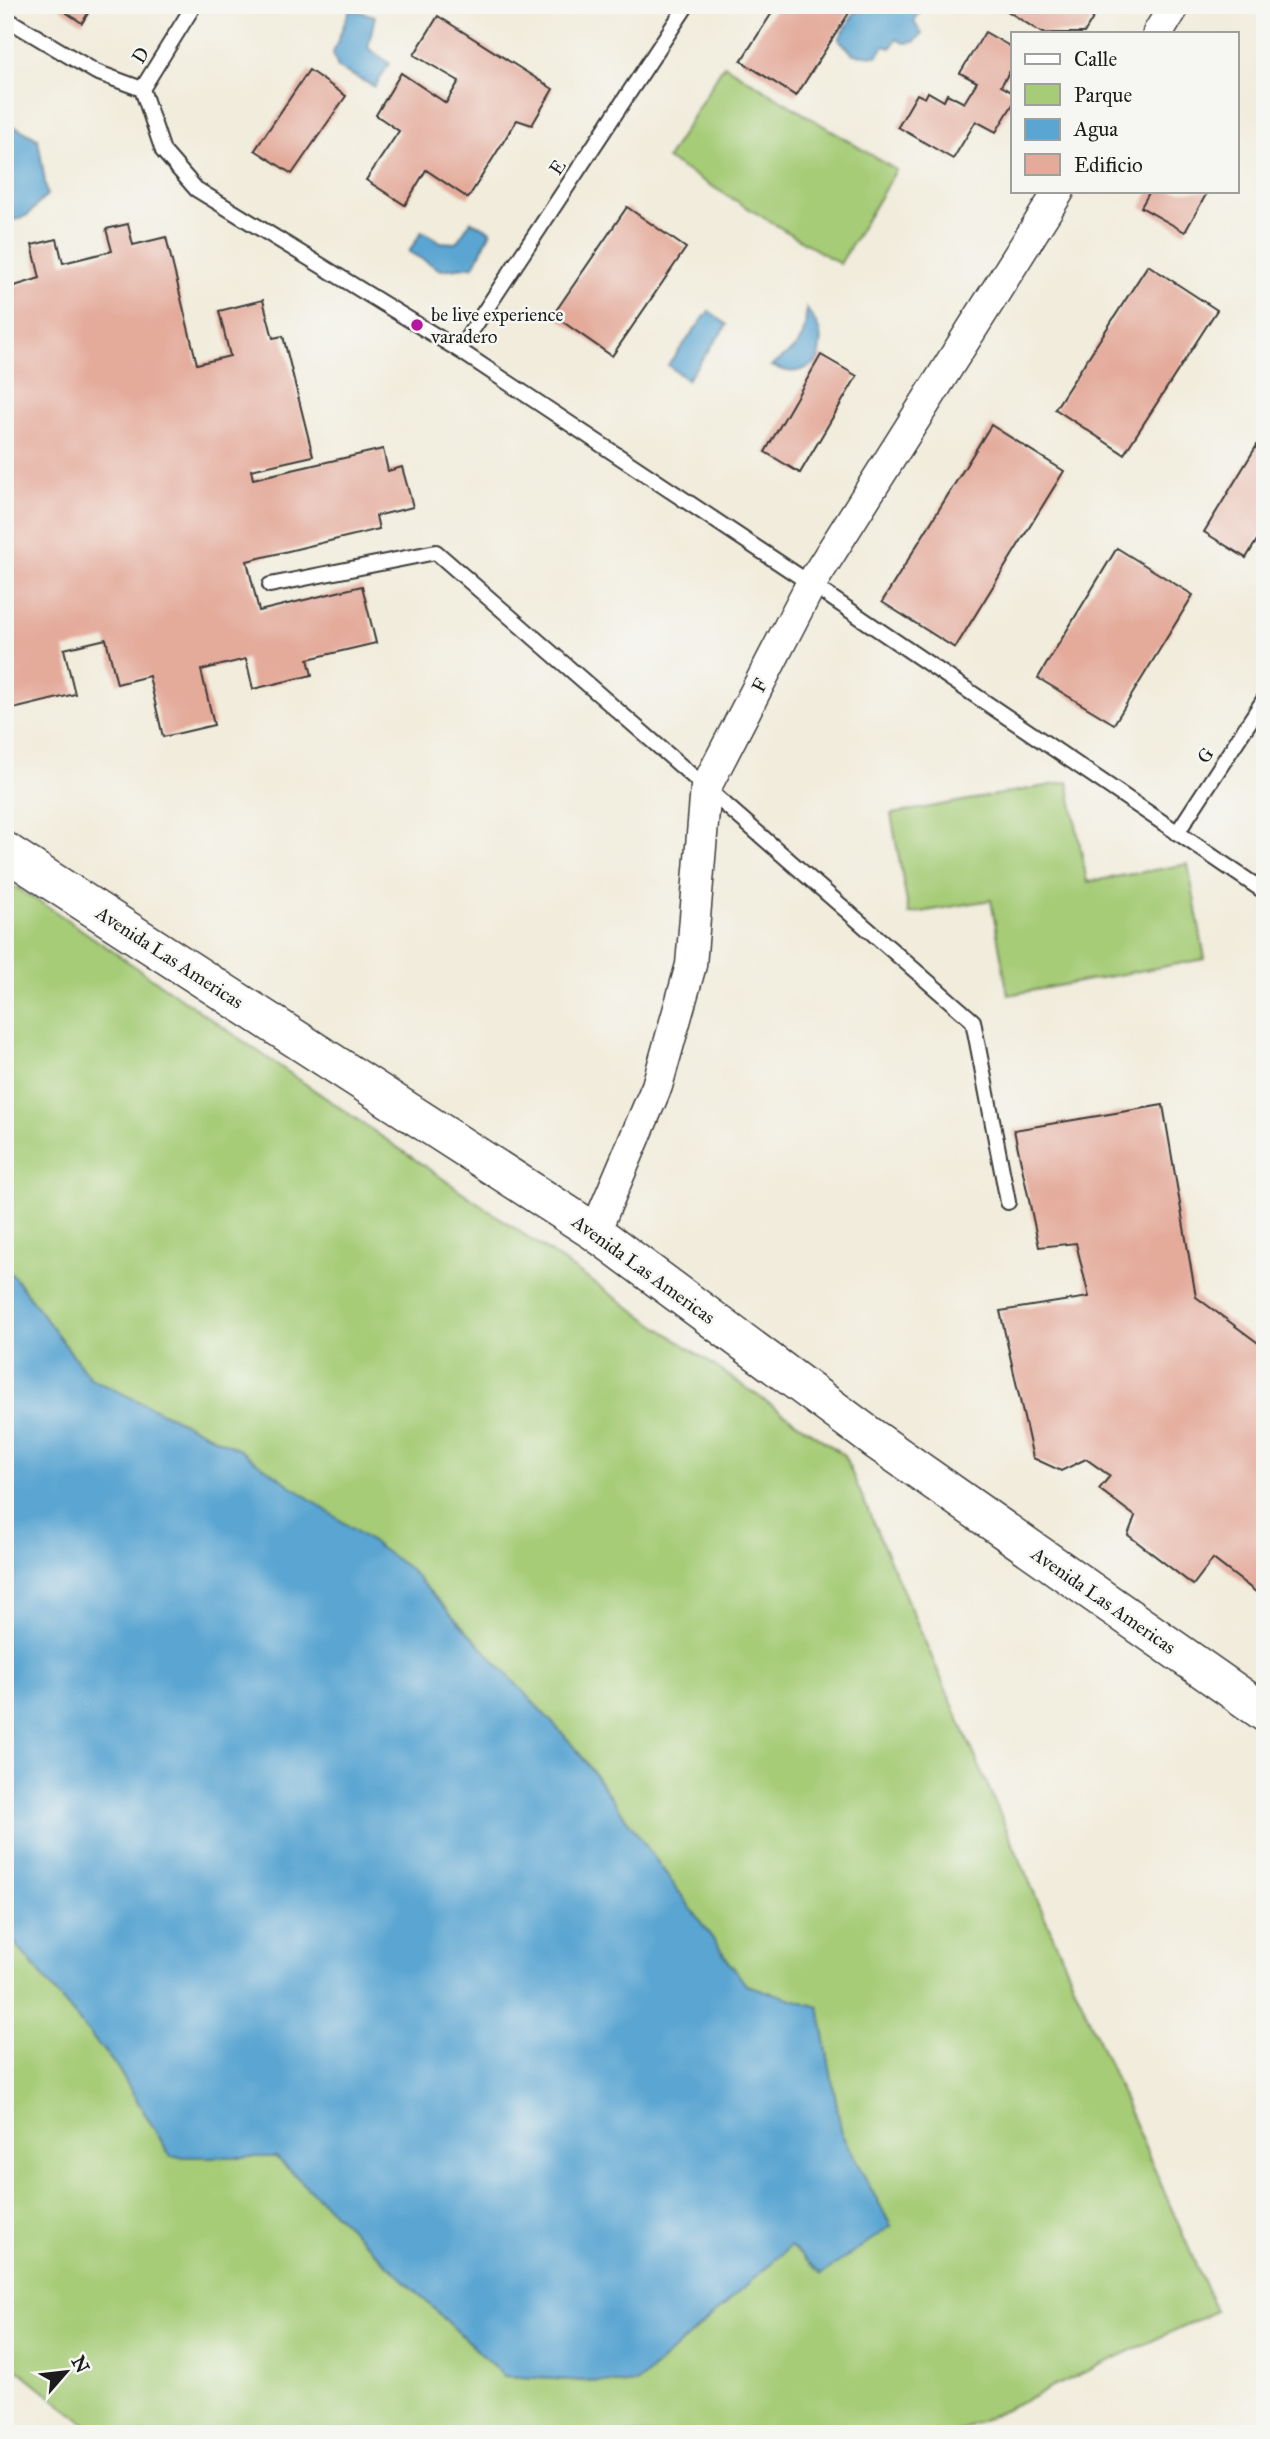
<svg xmlns="http://www.w3.org/2000/svg" width="1270" height="2439" font-family="'IM FELL Great Primer',serif">
<style>
.green{fill:#a6cc77;stroke:#61744a;stroke-width:2}
.water{fill:#5aa5d2;stroke:#3b6077;stroke-width:2}
.building{fill:#e4ab9b}
.lines{fill:none;stroke-linecap:round;stroke-linejoin:round}
.service-casing{stroke:#3c3b39;stroke-width:18}
.minor-casing{stroke:#3c3b39;stroke-width:33}
.tertiary-casing{stroke:#3c3b39;stroke-width:40}
.service{stroke:#fff;stroke-width:14}
.minor{stroke:#fff;stroke-width:30}
.tertiary{stroke:#fff;stroke-width:37}
.poi-dot{fill:#b5179e;stroke:#f6f6f2;stroke-width:2.5}
.labels{text-anchor:middle;stroke-width:5;stroke-linejoin:round;paint-order:stroke}
.street-label{font-size:19px;fill:#1c1c1c;stroke:#f6f6f2}
.poi-label{font-size:19px;fill:#1c1c1c;stroke:#f6f6f2;text-anchor:start}
</style>
<rect width="100%" height="100%" fill="#f6f6f2"/>
<filter id="ink" filterUnits="userSpaceOnUse"><feTurbulence type="fractalNoise" baseFrequency=".0143" numOctaves="2"/><feDisplacementMap in="SourceGraphic" scale="14" xChannelSelector="R" yChannelSelector="G"/><feConvolveMatrix kernelMatrix="1 2 1 2 8 2 1 2 1" color-interpolation-filters="sRGB"/></filter>
<filter id="wash" filterUnits="userSpaceOnUse"><feTurbulence type="fractalNoise" baseFrequency=".00686" numOctaves="4" result="noise"/><feDisplacementMap in="SourceGraphic" scale="28" xChannelSelector="R" yChannelSelector="G"/><feGaussianBlur stdDeviation="1.57" result="paint"/><feColorMatrix in="noise" values="0 0 0 0 0 0 0 0 0 0 0 0 0 0 0 0 0 1.4 0 .05"/><feComposite in="paint" operator="in"/></filter>
<g filter="url(#wash)">
<rect width="100%" height="100%" fill="#f1ecdb"/>
<g class="green">
<path d="M724,65L896,170L840,264L667,159Z"/>
<path d="M1068,782L1087,882L1188,864L1205,959L1008,995L991,900L909,914L891,814Z"/>
<path d="M5,881L50,908L844,1455L1216,2311L952,2434H98L5,2359V1931L117,2067L171,2157H276L504,2376L636,2384L790,2246L891,2226L842,2135L819,2007L746,1985L574,1746L240,1450L90,1378L13,1275L5,1276Z"/>
</g>
<g class="water">
<path d="M859,5H920L922,7L914,22L922,34L914,42L904,43L896,39L891,48L884,46L877,56L853,54L839,39Z"/>
<path d="M350,9L375,16L368,48L389,63L375,87L338,68L333,53Z"/>
<path d="M5,127H16L38,139L47,195L28,215L5,224Z"/>
<path d="M471,221L491,231L474,266L441,270L409,252L422,231L441,242L456,243Z"/>
<path d="M806,308C822,330 824,335 817,362C798,374 792,374 771,366C797,347 807,343 806,308Z"/>
<path d="M709,311L727,325L687,380L668,365Z"/>
<path d="M12,1274L90,1378L240,1450L407,1567L574,1746L746,1985L819,2007L842,2135L891,2226L822,2274L790,2246L636,2384L504,2376L276,2157H171L117,2067L5,1931V1547L11,1543L5,1532V1276Z"/>
</g>
<g id="blocks">
<g class="building">
<path d="M55,5H93L82,23Z"/>
<path d="M777,5H854L796,96L741,61Z"/>
<path d="M998,5H1101L1084,33H1042Z"/>
<path d="M438,16L553,89L532,125L517,120L468,198L426,170L405,205L366,180L399,131L376,115L401,73L446,103L459,81L414,55Z"/>
<path d="M985,32L1013,48V66L1001,86L1013,93V104L996,132L976,121L953,159L898,127L917,94L925,98L928,92L944,101L947,94L964,103L977,82L960,73Z"/>
<path d="M309,70L346,96L292,174L255,150Z"/>
<path d="M1150,191H1208L1185,232L1141,207Z"/>
<path d="M627,207L686,248L612,356L553,315Z"/>
<path d="M128,224L133,245L166,237L197,364L230,356L219,311L263,300L273,338L283,336L313,456L251,470L253,479L383,449L388,471L402,467L413,507L376,516L379,529L247,561L259,611L362,586L376,643L308,659L312,675L253,689L246,659L201,670L214,725L163,737L149,676L117,684L106,639L64,649L75,694L5,711V289L40,278L32,245L57,239L63,263L112,251L106,229Z"/>
<path d="M1148,265L1217,310L1124,454L1055,409Z"/>
<path d="M821,355L857,376L800,473L765,452Z"/>
<path d="M991,425L1064,471L955,648L882,602Z"/>
<path d="M1265,432V527L1246,558L1204,532Z"/>
<path d="M1117,548L1193,595L1114,724L1038,678Z"/>
<path d="M1163,1105L1196,1297L1265,1348V1599L1213,1559L1193,1585L1128,1535L1135,1516L1099,1489L1110,1476L1086,1459L1061,1471L1033,1458L1000,1311L1089,1297L1076,1243L1039,1247L1014,1130Z"/>
</g>
</g>
</g>
<g filter="url(#ink)">
<use href="#blocks" fill-opacity="0" stroke="#3c3b39" stroke-width="2"/>
<g class="lines">
<g class="service-casing">
<g id="service">
<path d="M5,18L96,72L142,89L163,151L196,189L459,350L811,584L1265,892"/>
<path d="M142,89L194,5"/>
<path d="M459,350L687,5"/>
<path d="M270,585L436,552L973,1021L1008,1202"/>
<path d="M1177,833L1265,698"/>
</g>
</g>
<g class="minor-casing">
<g id="minor">
<path d="M1158,33L1175,5"/>
<path d="M595,1232L657,1086L691,965L706,787L811,584L1059,191"/>
</g>
</g>
<g class="tertiary-casing">
<path id="tertiary" d="M5,851L595,1232L874,1439L1265,1713"/>
</g>
<use href="#service" class="service"/>
<use href="#minor" class="minor"/>
<use href="#tertiary" class="tertiary"/>
</g>
</g>
<circle class="poi-dot" cx="417" cy="325" r="7"/>
<g class="labels">
<g class="street-label">
<text transform="translate(140 55) rotate(-58)" y="7">D</text>
<text transform="translate(557 167) rotate(-56)" y="7">E</text>
<text transform="translate(759 685) rotate(-63)" y="7">F</text>
<text transform="translate(1205 755) rotate(-57)" y="7">G</text>
<text transform="translate(170 957) rotate(33)" y="7">Avenida Las Americas</text>
<text transform="translate(644 1269) rotate(36)" y="7">Avenida Las Americas</text>
<text transform="translate(1104 1600) rotate(35)" y="7">Avenida Las Americas</text>
</g>
<g class="poi-label">
<text x="431" y="321">be live experience<tspan x="431" dy="22">varadero</tspan></text>
</g>
</g>
<rect width="1270" height="2439" fill="none" stroke="#f6f6f2" stroke-width="28"/>
<rect x="1011" y="32" width="228" height="161" fill="#f6f6f2" stroke="#9f9f9c" stroke-width="2"/>
<rect x="1025" y="54" width="35" height="10" fill="#ffffff" stroke="#9f9f9c" stroke-width="2"/>
<text x="1074" y="66" font-size="21" fill="#1c1c1c">Calle</text>
<rect x="1025" y="84" width="35" height="21" fill="#a6cc77" stroke="#9f9f9c" stroke-width="2"/>
<text x="1074" y="102" font-size="21" fill="#1c1c1c">Parque</text>
<rect x="1025" y="119" width="35" height="21" fill="#5aa5d2" stroke="#9f9f9c" stroke-width="2"/>
<text x="1074" y="136" font-size="21" fill="#1c1c1c">Agua</text>
<rect x="1025" y="154" width="35" height="21" fill="#e4ab9b" stroke="#9f9f9c" stroke-width="2"/>
<text x="1074" y="172" font-size="21" fill="#1c1c1c">Edificio</text>
<g transform="translate(66 2372) rotate(62)" stroke="#f6f6f2" stroke-width="5" paint-order="stroke">
<path d="M0-5L12 26L0 18L-12 26Z" fill="#1c1c1c"/>
<text y="-10" font-size="19" font-weight="bold" text-anchor="middle" fill="#1c1c1c">N</text>
</g>
</svg>
